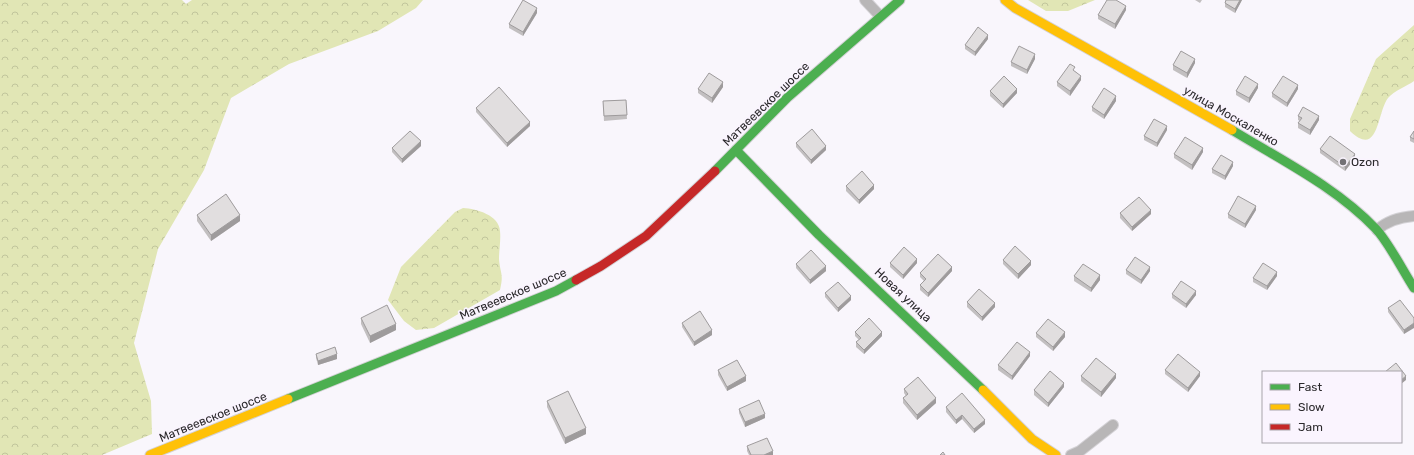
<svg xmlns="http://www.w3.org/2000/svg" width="1414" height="455" font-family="Rubik,sans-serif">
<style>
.forest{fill:url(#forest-crowns)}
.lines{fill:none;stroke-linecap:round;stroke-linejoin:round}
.street-casing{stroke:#d4d2d6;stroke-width:12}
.fast-casing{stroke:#d4d2d6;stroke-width:11}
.slow-casing{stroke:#d4d2d6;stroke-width:11}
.jam-casing{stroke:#d4d2d6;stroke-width:11}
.street{stroke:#b8b6b7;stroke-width:10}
.fast{stroke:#4caf50;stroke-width:9}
.slow{stroke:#ffc107;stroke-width:9}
.jam{stroke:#c62828;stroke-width:9}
.wall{fill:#c2bfc0}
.shaded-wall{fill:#9e9b9c}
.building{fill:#e1dedf;stroke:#9e9b9c}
.poi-dot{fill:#737175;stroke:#faf4fe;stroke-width:1.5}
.labels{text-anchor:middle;stroke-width:3.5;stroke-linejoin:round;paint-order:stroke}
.street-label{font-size:12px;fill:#2b292c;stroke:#faf4fe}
.poi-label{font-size:12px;fill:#2b292c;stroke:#faf4fe;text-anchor:start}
</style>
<defs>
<pattern id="forest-crowns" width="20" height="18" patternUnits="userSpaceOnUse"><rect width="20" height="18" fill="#e1e6b5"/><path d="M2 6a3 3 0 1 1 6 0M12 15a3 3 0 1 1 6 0" fill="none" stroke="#c1c59c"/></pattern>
</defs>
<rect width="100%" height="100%" fill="#f9f6fc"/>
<g class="forest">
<path d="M0,0H182L186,4L192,0H423L416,8L378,31L289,64L231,98L204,170L158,249L134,343L151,401L152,434L102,455H0Z"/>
<path d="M1028,0H1095L1068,11H1046Z"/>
<path d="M1414,25V81C1407,86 1394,91 1388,98C1377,112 1379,159 1350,131V119L1376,59Z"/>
<path d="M463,208C477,209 499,215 500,231C501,240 499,250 499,259C500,273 504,273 500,290L434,328L416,330L404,321L388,300L401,267L455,212Z"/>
</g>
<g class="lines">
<g class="street-casing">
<g id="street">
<path d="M865,0L880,16"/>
<path d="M1377,230C1387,221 1401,217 1414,216"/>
<path d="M1071,455L1080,451L1113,425"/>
</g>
</g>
<g class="fast-casing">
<g id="fast">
<path d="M1232,130C1281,160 1336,187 1376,229C1389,243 1403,271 1414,288"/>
<path d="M736,150L819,235L983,390"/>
<path d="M715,171L788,97L900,0"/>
<path d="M288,399L556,291L576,280"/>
</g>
</g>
<g class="slow-casing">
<g id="slow">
<path d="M1005,0L1015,8L1232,130"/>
<path d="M983,390L1032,439L1056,455"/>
<path d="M150,455L288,399"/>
</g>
</g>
<g class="jam-casing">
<path id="jam" d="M576,280L601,266L646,236L715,171"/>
</g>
<use href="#street" class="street"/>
<use href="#fast" class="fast"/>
<use href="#slow" class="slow"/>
<use href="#jam" class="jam"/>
</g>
<g class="wall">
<path d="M1195,0H1202L1200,3Z"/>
<path d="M1226,0H1242L1235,13L1225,7V3Z"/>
<path d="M1126,10L1115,29L1098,19V15Z"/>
<path d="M537,13L523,36L509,28V24Z"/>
<path d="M988,39L975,56L965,49V45Z"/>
<path d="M1035,59L1027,74L1011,66V62Z"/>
<path d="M1195,63L1187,78L1173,70V65Z"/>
<path d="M1075,71L1081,80L1070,96L1057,86V82Z"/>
<path d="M723,87L712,103L698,93V89Z"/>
<path d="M1258,88L1249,103L1236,95V91Z"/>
<path d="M1298,89L1287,107L1272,97V93Z"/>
<path d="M990,91L1017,93L1003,108L990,96Z"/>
<path d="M626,100L627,119L604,121L603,101Z"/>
<path d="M1116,101L1104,119L1092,111V107Z"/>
<path d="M476,108L530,126L507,147L476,112Z"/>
<path d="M1298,116L1319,120L1310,135L1298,128V123L1300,121L1298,120Z"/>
<path d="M1167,130L1157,147L1144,140V136Z"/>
<path d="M1414,131V143L1410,141V137Z"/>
<path d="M796,143L826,150L811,164L796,147Z"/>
<path d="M421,146L402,163L392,152V148Z"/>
<path d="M1320,149L1355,158L1345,171L1320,153Z"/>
<path d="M1203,152L1192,170L1174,158V154Z"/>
<path d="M1233,166L1225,180L1212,173V169Z"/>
<path d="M846,186L874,189L859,204L846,191Z"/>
<path d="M1256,210L1245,228L1228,218V214Z"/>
<path d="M1120,213L1151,214L1132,231L1120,218Z"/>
<path d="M197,215L240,221L211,241L197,221Z"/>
<path d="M1003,260L1031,265L1018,279L1003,264Z"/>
<path d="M890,263H917L903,279L890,267Z"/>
<path d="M796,264L826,271L810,284L796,268Z"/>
<path d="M1126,270L1150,271L1141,284L1126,274Z"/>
<path d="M952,271L928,297L920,290V285L924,281L920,277V273Z"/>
<path d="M1074,276L1100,280L1091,292L1074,281Z"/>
<path d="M1277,276L1267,290L1253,282V278Z"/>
<path d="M825,293L851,300L838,312L825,297Z"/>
<path d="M1172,294L1196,295L1186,308L1172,298Z"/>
<path d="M967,302L995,307L982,321L967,307Z"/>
<path d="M1388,308L1414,318L1404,334L1388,312Z"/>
<path d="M361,318L396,330L370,343L361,324Z"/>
<path d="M682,323L712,335L694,346L682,327Z"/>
<path d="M855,332L882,336L864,354L856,347V342L859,340L855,336Z"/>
<path d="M1036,333L1065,337L1053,351L1036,337Z"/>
<path d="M316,354L337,359L318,365L316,358Z"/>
<path d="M1030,356L1012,380L998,370V365Z"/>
<path d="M718,370L746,381L727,391L718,375Z"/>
<path d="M1165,370L1200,376L1188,392L1165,374Z"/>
<path d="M1081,376L1116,378L1101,397L1081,381Z"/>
<path d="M1064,387L1048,407L1034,395V390Z"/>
<path d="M904,389L936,403L917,420L903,403V398L906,396L904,393Z"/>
<path d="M547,401L586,434L565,444L547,407Z"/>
<path d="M946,407L985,424L974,433L962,419L956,424L946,412Z"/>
<path d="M739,409L765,418L745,427L739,413Z"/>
<path d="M747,446L773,455H749L747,451Z"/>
</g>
<g class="shaded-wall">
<path d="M1240,0H1242L1235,13V9Z"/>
<path d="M1126,6V10L1115,29V24Z"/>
<path d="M537,8V13L523,36V32Z"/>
<path d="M988,35V39L975,56V52Z"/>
<path d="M1035,54V59L1027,74V70Z"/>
<path d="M1195,59V63L1187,78V73Z"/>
<path d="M1081,76V80L1070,96V91Z"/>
<path d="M723,82V87L712,103V98Z"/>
<path d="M1258,84V88L1249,103V98Z"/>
<path d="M1298,85V89L1287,107V103Z"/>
<path d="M1017,89V93L1003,108V104Z"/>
<path d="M1116,96V101L1104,119V115Z"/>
<path d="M1319,116V120L1310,135V130Z"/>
<path d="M530,122V126L507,147V143Z"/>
<path d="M1167,126V130L1157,147V143Z"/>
<path d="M421,141V146L402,163V159Z"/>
<path d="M826,146V150L811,164V160Z"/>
<path d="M1203,148V152L1192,170V165Z"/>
<path d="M1355,154V158L1345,171V167Z"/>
<path d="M1233,162V166L1225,180V176Z"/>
<path d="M874,185V189L859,204V200Z"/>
<path d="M1256,206V210L1245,228V224Z"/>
<path d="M1151,210V214L1132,231V227Z"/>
<path d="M240,215V221L211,241V235Z"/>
<path d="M917,259V263L903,279V275Z"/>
<path d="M1031,261V265L1018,279V274Z"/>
<path d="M826,266V271L810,284V280Z"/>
<path d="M952,267V271L928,297V293Z"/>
<path d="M1150,267V271L1141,284V280Z"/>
<path d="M1277,272V276L1267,290V286Z"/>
<path d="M1100,275V280L1091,292V288Z"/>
<path d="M1196,291V295L1186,308V304Z"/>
<path d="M851,296V300L838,312V308Z"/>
<path d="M995,303V307L982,321V317Z"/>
<path d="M1414,323V328L1404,334V330Z"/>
<path d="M396,324V330L370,343V336Z"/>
<path d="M712,330V335L694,346V342Z"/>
<path d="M882,332V336L864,354V350Z"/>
<path d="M1065,332V337L1053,351V347Z"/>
<path d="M1030,352V356L1012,380V376Z"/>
<path d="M337,354V359L318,365V361Z"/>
<path d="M1200,372V376L1188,392V388Z"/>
<path d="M1116,374V378L1101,397V392Z"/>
<path d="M746,376V381L727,391V387Z"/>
<path d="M1406,376V380L1401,384V380Z"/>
<path d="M1064,383V387L1048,407V403Z"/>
<path d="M936,398V403L917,420V415Z"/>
<path d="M765,414V418L745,427V422Z"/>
<path d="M962,415V419L956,424V420Z"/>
<path d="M985,420V424L974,433V429Z"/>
<path d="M586,428V434L565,444V438Z"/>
<path d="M773,451V455H764Z"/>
</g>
<g class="building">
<path d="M523,0L537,8L523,32L509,24Z"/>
<path d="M1107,0H1116L1126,6L1115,24L1098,15Z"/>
<path d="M1226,0H1240L1235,9L1225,3Z"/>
<path d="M978,27L988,35L975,52L965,45Z"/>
<path d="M1019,46L1035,54L1027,70L1011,62Z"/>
<path d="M1181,51L1195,59L1187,73L1173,65Z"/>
<path d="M1070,64L1075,67L1073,70L1081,76L1070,91L1057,82Z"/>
<path d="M709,73L723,82L712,98L698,89Z"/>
<path d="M1004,76L1017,89L1003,104L990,91Z"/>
<path d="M1245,76L1258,84L1249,98L1236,91Z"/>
<path d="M1283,76L1298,85L1287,103L1272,93Z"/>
<path d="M499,87L530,122L507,143L476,108Z"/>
<path d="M1104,88L1116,96L1104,115L1092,107Z"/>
<path d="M626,100L627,115L604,116L603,101Z"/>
<path d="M1303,107L1319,116L1310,130L1298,123L1302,118L1298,116Z"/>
<path d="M1154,119L1167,126L1157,143L1144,136Z"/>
<path d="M812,129L826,146L811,160L796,143Z"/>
<path d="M410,131L421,141L402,159L392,148Z"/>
<path d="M1414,131V139L1410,137Z"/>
<path d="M1330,136L1355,154L1345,167L1320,149Z"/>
<path d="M1185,137L1203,148L1192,165L1174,154Z"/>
<path d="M1221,155L1233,162L1225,176L1212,169Z"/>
<path d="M862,171L874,185L859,200L846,186Z"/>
<path d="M226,194L240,215L211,235L197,215Z"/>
<path d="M1238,196L1256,206L1245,224L1228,214Z"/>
<path d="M1139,197L1151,210L1132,227L1120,213Z"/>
<path d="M1015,246L1031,261L1018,274L1003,260Z"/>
<path d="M904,247L917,259L903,275L890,263Z"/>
<path d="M811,250L826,266L810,280L796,264Z"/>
<path d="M938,254L952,267L928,293L920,285L926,279L920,273Z"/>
<path d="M1135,257L1150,267L1141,280L1126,270Z"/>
<path d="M1263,263L1277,272L1267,286L1253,278Z"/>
<path d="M1083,264L1100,275L1091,288L1074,276Z"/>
<path d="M1181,281L1196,291L1186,304L1172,294Z"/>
<path d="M838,282L851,296L838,308L825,293Z"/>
<path d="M979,289L995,303L982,317L967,302Z"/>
<path d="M1400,300L1414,318V323L1404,330L1388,308Z"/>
<path d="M387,305L396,324L370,336L361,318Z"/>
<path d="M700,311L712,330L694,342L682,323Z"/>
<path d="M869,318L882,332L864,350L856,342L861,338L855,332Z"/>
<path d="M1048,319L1065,332L1053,347L1036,333Z"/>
<path d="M1017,342L1030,352L1012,376L998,365Z"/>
<path d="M335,347L337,354L318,361L316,354Z"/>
<path d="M1178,354L1200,372L1188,388L1165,370Z"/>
<path d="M1096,358L1116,374L1101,392L1081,376Z"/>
<path d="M737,360L746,376L727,387L718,370Z"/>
<path d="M1396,363L1406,376L1401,380V372H1385Z"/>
<path d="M1050,371L1064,383L1048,403L1034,390Z"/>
<path d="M918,377L936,398L917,415L903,398L908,394L904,389Z"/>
<path d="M568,391L586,428L565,438L547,401Z"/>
<path d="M962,393L985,420L974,429L962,415L956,420L946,407Z"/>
<path d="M759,400L765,414L745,422L739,409Z"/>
<path d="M767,438L773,451L764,455H751L747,446Z"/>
<path d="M943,452L945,455H940Z"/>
</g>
<circle class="poi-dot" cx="1343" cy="162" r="4"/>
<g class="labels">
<g class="street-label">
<text transform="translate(766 104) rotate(-44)" y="4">Матвеевское шоссе</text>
<text transform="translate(1231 116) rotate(30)" y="4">улица Москаленко</text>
<text transform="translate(513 294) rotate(-23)" y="4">Матвеевское шоссе</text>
<text transform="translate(903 295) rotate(43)" y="4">Новая улица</text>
<text transform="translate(213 417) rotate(-22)" y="4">Матвеевское шоссе</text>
</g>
<g class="poi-label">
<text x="1351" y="166">Ozon</text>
</g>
</g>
<rect x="1262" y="371" width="140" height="72" fill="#faf4fe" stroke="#a7a3aa"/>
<rect x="1270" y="384" width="20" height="6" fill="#4caf50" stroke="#a7a3aa"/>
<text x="1298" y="391" font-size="12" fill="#2b292c">Fast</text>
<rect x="1270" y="404" width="20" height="6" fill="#ffc107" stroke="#a7a3aa"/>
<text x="1298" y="411" font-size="12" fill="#2b292c">Slow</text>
<rect x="1270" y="424" width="20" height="6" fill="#c62828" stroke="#a7a3aa"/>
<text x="1298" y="431" font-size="12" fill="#2b292c">Jam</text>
</svg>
